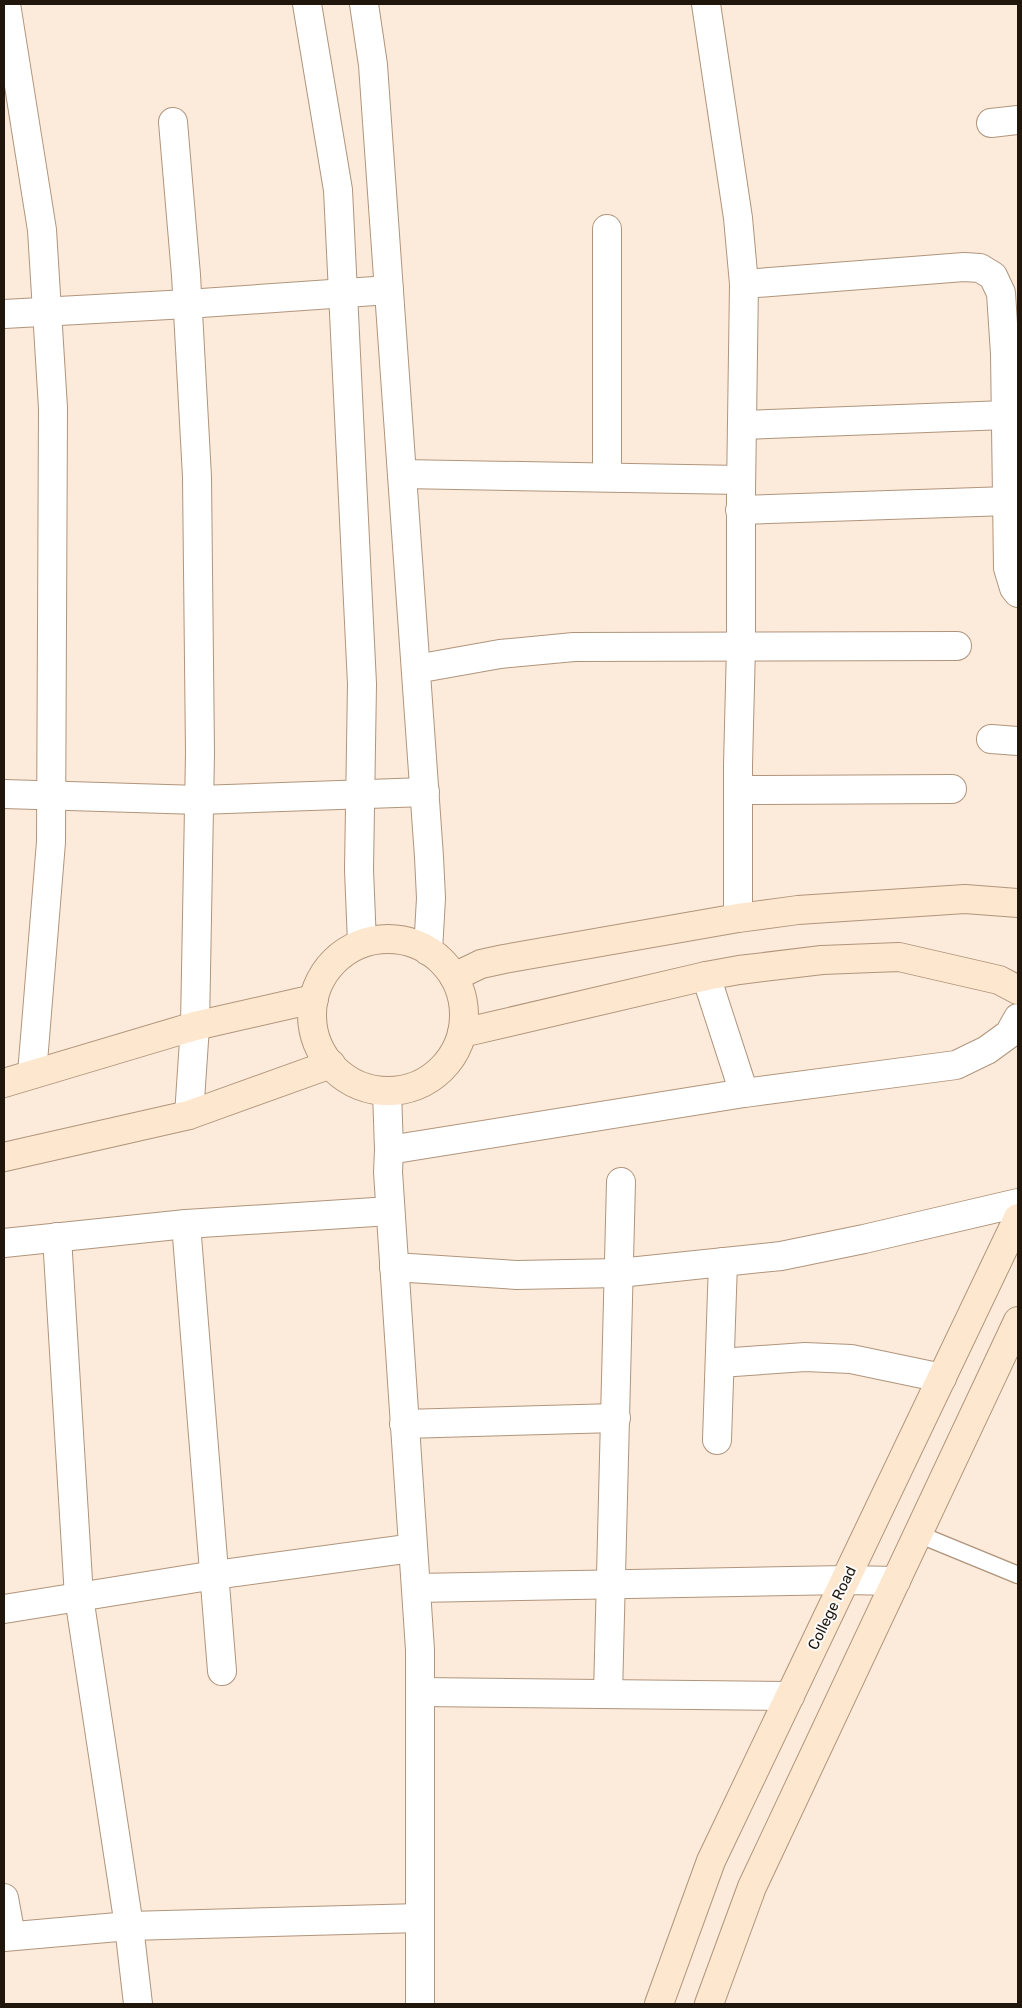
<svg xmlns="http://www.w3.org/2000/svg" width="1022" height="2008" font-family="Rubik,sans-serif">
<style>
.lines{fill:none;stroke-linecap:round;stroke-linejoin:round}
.service-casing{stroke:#b0957c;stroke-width:19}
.minor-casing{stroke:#b0957c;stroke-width:30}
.tertiary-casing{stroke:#b0957c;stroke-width:30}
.secondary-casing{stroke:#b0957c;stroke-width:30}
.service{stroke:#fff;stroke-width:16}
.minor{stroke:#fff;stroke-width:28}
.tertiary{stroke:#fff;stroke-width:28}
.secondary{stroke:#fee7cf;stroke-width:28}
.labels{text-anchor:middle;stroke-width:4;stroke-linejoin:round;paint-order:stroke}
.street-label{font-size:15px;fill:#20160c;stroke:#fbfbfb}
</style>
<rect width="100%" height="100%" fill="#fceada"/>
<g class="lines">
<g class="service-casing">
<path id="service" d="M918,1534L1018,1575"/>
</g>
<g class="minor-casing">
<g id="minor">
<path d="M6,4L42,230L53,408L51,842L32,1074"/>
<path d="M706,4L738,218L744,284L741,491V646L738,765V918"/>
<path d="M173,122L186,275L197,477L200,753L195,1026L189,1115"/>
<path d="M991,123L1018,120"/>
<path d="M744,284L964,267L980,268L993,276L1001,293L1005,354L1008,568L1014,588L1018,593"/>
<path d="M4,314L187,304L389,290"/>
<path d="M742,425L1006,415"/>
<path d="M402,474L741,480"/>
<path d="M607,477V229"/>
<path d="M740,510L1008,501"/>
<path d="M416,669L500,654L574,647L957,646"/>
<path d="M991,739L1018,741"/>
<path d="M739,790L952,789"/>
<path d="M4,794L199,800L425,792"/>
<path d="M706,976L744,1093"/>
<path d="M389,1150L744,1093L956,1065L987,1050L1009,1034L1018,1018"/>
<path d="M186,1224L222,1671"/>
<path d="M57,1237L79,1597L129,1926L138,2004"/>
<path d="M4,1243L186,1224L390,1211"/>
<path d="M394,1267L517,1275L619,1273L781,1256L864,1239L1018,1203"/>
<path d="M720,1363L805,1357L851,1359L942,1378"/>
<path d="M404,1424L616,1418"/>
<path d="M717,1440L723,1262"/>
<path d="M416,1588L846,1580L896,1581"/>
<path d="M4,1609L215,1575L413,1548"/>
<path d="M420,1692L790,1696"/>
<path d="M608,1694L621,1182"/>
<path d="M4,1898L11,1936"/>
<path d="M4,1937L129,1926L420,1918"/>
</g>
</g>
<g class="tertiary-casing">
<g id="tertiary">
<path d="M307,4L338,190L362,684L359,870L362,943"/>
<path d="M364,4L373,65L429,857L431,898L428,951"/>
<path d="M387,1091L389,1150L388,1172L420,1650V2004"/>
</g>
</g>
<g class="secondary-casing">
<g id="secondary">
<circle cx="388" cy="1015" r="76"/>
<path d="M454,977L481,964L504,959L738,918L798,910L965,899L1018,903"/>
<path d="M462,1033L706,976L739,970L822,960L899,957L999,980L1018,990"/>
<path d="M4,1083L195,1026L314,999"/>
<path d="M4,1157L189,1115L331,1064"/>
<path d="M659,2004L711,1861L1018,1218"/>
<path d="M709,2004L752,1887L1018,1321"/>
</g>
</g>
<use href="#service" class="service"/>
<use href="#minor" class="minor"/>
<use href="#tertiary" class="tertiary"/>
<use href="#secondary" class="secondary"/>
</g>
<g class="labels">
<g class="street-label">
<text transform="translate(832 1608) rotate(-64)" y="5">College Road</text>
</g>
</g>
<rect width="1022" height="2008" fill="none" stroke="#20160c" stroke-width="10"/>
</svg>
